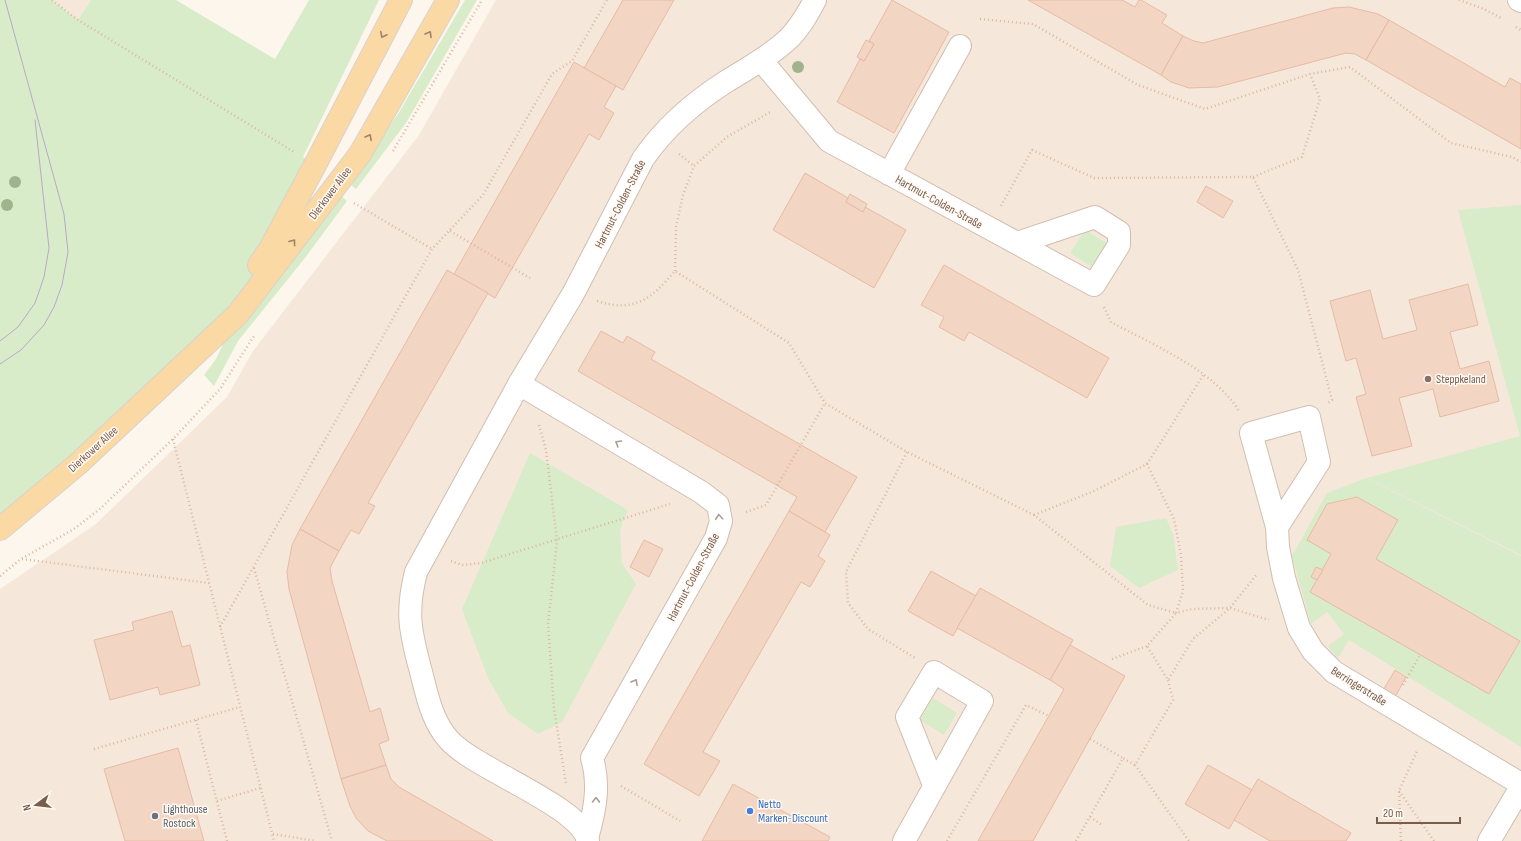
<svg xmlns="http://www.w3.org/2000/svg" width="1521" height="841" font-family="'Sofia Sans Condensed',sans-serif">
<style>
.residential{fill:#f5e8da}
.green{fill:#d8ecc9}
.building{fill:#f3d5c3;stroke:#e6bba3}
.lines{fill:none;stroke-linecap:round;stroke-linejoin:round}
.minor-casing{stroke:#d1beb0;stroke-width:24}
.major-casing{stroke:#dad1cd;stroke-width:24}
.path{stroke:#d9b8a5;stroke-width:2.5;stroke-dasharray:1 3;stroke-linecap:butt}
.minor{stroke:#fff;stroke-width:22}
.major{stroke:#fbd9a5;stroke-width:22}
.tram{stroke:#b9a8c9;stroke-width:1}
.tree{fill:#a0b28e}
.oneway{stroke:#a18267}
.oneway2{stroke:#af9d94}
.education-dot{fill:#8d6e63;stroke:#fffaf3;stroke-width:1.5}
.shop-dot{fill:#3f7fe0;stroke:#fffaf3;stroke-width:1.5}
.worship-dot{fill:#6b7280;stroke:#fffaf3;stroke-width:1.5}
.labels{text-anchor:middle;stroke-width:3;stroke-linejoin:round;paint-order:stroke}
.street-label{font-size:12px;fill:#7a5c4d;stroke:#fffaf3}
.education-label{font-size:12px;fill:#785e54;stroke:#fffaf3;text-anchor:start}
.shop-label{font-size:12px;fill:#366cbe;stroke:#fffaf3;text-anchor:start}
.worship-label{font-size:12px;fill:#5b616d;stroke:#fffaf3;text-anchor:start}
</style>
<rect width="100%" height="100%" fill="#fdf6ec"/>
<g class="residential">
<path d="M52,0H91L78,20Z"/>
<path d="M496,0H1521V841H0V589L96,524L227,397L253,351L419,135Z"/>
</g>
<g class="green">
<path d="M0,0H52L78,20L91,0H176L275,59L309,0H379L303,157L315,165L270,249L238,298L182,364L0,529Z"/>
<path d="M465,0H477L406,123L356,189L350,184L398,114Z"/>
<path d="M340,195L347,201L305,258L238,341L214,386L204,375L216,359L225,340Z"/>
<path d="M1521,205V555L1367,478L1520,436L1458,210Z"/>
<path d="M1085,230L1108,244L1094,268L1070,253Z"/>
<path d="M530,453L628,510L620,529L622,563L636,584L562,722L538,734L508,713L488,678L462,609Z"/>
<path d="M1366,478L1521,556V747L1349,640L1338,658L1328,646L1344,634L1327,612L1311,624L1292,556L1327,493Z"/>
<path d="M1166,518L1173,534L1178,570L1139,588L1110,566L1116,527Z"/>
<path d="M933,698L957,713L944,735L920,720Z"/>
</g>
<g class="building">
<path d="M623,0H674L623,90L584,68Z"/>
<path d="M892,0L949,32L894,133L837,102L860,59L864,61L874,44L869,41Z"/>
<path d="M1028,0H1122L1135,7L1139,0H1141L1167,15L1162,23L1183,36L1161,75Z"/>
<path d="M1349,7L1378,14L1389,20L1366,60L1355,54L1346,53L1218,87L1189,88L1171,82L1161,75L1183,36L1194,41L1203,43L1333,8Z"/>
<path d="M1389,20L1505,87L1510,78L1521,84V149L1366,60Z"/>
<path d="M866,40L874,44L864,61L857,57Z"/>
<path d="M574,62L616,86L604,107L614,113L599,140L589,134L495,298L454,274Z"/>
<path d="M805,173L848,198L846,202L863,212L865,207L906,230L874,288L773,230Z"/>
<path d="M1206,186L1233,201L1223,218L1197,202Z"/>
<path d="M850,194L867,204L863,212L846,202Z"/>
<path d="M944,265L1109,358L1087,398L969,332L964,341L939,327L944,317L921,305Z"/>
<path d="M447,270L488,293L368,503L375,506L359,534L351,530L339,551L300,529Z"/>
<path d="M1468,284L1478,325L1450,332L1460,369L1489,361L1499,401L1440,417L1433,389L1399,398L1412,446L1372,456L1356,397L1366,394L1356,358L1346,361L1330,301L1370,290L1383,339L1417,330L1409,300Z"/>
<path d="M601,331L623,343L627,336L655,352L651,359L857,477L825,532L789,511L797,497L578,371Z"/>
<path d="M1357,497L1398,520L1376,559L1520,641L1489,694L1310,592L1331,554L1307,540L1327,504Z"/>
<path d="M789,511L830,535L818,556L825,561L810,587L801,582L703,752L720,761L699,796L644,764Z"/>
<path d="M300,529L339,551L330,568L332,581L370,712L380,708L389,740L379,744L386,765L341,779L289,589L287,572L292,545Z"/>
<path d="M644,540L663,549L649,577L630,567Z"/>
<path d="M1316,567L1323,570L1317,580L1311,577Z"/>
<path d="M931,571L976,596L953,636L908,611Z"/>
<path d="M980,588L1073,640L1050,680L957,628Z"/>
<path d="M172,611L182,647L190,645L200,685L160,695L158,687L110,700L94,640L134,630L132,622Z"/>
<path d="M1070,645L1125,676L1033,841H978L1064,689L1050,680Z"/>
<path d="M1395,670L1406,677L1394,699L1382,692Z"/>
<path d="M178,748L204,841H125L104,769Z"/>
<path d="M386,765L391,779L399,787L493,841H387L368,831L356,818L350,806L341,779Z"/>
<path d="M1208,765L1252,790L1229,829L1185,804Z"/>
<path d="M1258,779L1351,833L1346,841H1270L1234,820Z"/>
<path d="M733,784L830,837L828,841H702Z"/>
</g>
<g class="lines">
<g class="minor-casing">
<g id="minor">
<path d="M1519,0L1521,1"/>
<path d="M761,60L829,141L1094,285L1119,245V232L1095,217L1017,243"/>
<path d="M889,174L960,46"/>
<path d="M519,384L701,492L718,505L721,521L716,538L592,758C600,785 595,811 587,838"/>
<path d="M1277,527L1319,462L1309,417L1251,433L1277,527L1278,547L1284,578L1299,628L1313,651L1334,672L1521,784"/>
<path d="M588,841C581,806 476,770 449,740C431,720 427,694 420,668C410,631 406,611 416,572L519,384L573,294L643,159C665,127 694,102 727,81C747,69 768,57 785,42C798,31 807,15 815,0"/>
<path d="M904,841L982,701L934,672L907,717L934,785"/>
<path d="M1489,841L1521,787"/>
</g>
</g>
<g class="major-casing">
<g id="major">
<path d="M259,265L270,249L315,165L401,0"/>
<path d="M0,529L79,463L238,314L360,154L448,0"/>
</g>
</g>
<g class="path">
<path d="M52,0L78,20L294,152"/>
<path d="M1459,0L1484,9L1501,18"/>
<path d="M980,19L1033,24L1138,85L1205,109L1310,74L1350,67L1451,143L1512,157L1521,162"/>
<path d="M1516,27L1521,30"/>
<path d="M393,151L482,0"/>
<path d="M679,154L694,166"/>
<path d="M1253,177L1302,157L1320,99L1310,74"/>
<path d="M354,203L432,249"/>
<path d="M1001,206L1032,150L1094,178L1253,177L1298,270L1332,400L1328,403"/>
<path d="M450,231L530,278"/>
<path d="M675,271L676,227L683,195L694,166L727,137L772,111"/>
<path d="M597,301C635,313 651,299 675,271L789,343L825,403L907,452L1034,515L1148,605L1176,613L1147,646L1168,680L1193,639L1230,608L1257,574"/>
<path d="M1104,307L1111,322C1153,345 1214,370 1239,411"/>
<path d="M539,425L546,450L557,541L548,624L554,709L566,783"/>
<path d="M173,439L274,841"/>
<path d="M907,452L846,572L848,603L868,629L915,658"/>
<path d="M1147,464L1204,374"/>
<path d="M746,512L766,505L825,403"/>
<path d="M1034,515L1094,491L1147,464L1174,519L1181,555L1183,591L1176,613L1192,609L1230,608L1269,620"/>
<path d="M22,559L209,583"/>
<path d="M451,561L462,565L481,563L670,504"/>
<path d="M254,568L332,841"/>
<path d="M0,576L21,559L74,529L101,508L173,439L220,389L254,336"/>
<path d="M220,627L432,249L483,195L552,74L572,61L607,0"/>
<path d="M1112,659L1147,646"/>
<path d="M1403,685L1420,655"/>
<path d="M196,720L227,841"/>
<path d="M1090,739L1123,758"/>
<path d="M94,749L240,707"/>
<path d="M1135,765L1189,841"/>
<path d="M621,786L680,821"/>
<path d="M1399,791L1434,841"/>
<path d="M217,801L260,788"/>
<path d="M1090,817L1102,825"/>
<path d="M273,834L316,841"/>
<path d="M947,841L1026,705L1049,716"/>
<path d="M1076,841L1123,758L1135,765L1173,700L1168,680"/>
<path d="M1401,841L1399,791L1417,751"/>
</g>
<use href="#minor" class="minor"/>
<use href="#major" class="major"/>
<g class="tram">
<path d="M0,341L18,327L35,303L44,277L49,248L35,120"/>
<path d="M0,364L21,350L44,325L54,307L62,285L68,252L64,214L5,0"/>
</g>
</g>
<g class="tree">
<circle cx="798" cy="67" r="6"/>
<circle cx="15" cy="182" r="6"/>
<circle cx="7" cy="205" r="6"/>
</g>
<defs><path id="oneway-chevron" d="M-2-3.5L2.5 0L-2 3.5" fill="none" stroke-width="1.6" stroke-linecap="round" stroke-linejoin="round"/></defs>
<g class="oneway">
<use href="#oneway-chevron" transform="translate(429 34) rotate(-60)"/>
<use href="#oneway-chevron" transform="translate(383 35) rotate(117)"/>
<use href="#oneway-chevron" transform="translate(369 137) rotate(-61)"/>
<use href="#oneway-chevron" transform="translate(293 242) rotate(-53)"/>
</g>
<g class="oneway2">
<use href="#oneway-chevron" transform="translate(618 443) rotate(-149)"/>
<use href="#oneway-chevron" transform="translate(719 517) rotate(-95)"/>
<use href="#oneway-chevron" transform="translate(635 682) rotate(-61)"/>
<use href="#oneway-chevron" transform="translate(596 800) rotate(-89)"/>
</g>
<circle class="education-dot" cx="1428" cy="379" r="4"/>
<circle class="shop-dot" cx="750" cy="811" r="4"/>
<circle class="worship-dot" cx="155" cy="816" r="4"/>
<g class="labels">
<g class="street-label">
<text transform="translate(330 193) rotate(-53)" y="4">Dierkower Allee</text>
<text transform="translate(939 202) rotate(29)" y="4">Hartmut-Colden-Straße</text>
<text transform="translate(620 204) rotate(-63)" y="4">Hartmut-Colden-Straße</text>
<text transform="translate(93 449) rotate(-42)" y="4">Dierkower Allee</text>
<text transform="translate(693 577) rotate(-62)" y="4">Hartmut-Colden-Straße</text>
<text transform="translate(1359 686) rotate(32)" y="4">Berringerstraße</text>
</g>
<g class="education-label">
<text x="1436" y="383">Steppkeland</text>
</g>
<g class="shop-label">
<text x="758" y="808">Netto<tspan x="758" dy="14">Marken-Discount</tspan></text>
</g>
<g class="worship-label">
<text x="163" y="813">Lighthouse<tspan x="163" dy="14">Rostock</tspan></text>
</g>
</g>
<g transform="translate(36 805) rotate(255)" stroke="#fffaf3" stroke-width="3" paint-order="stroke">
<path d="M0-3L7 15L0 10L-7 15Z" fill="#7a5c4d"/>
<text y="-6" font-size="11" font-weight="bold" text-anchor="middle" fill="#7a5c4d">N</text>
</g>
<path d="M1377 817v6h83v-6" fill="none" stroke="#7a5c4d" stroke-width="2"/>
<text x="1383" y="817" font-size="12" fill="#7a5c4d" stroke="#fffaf3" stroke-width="3" paint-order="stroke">20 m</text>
</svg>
